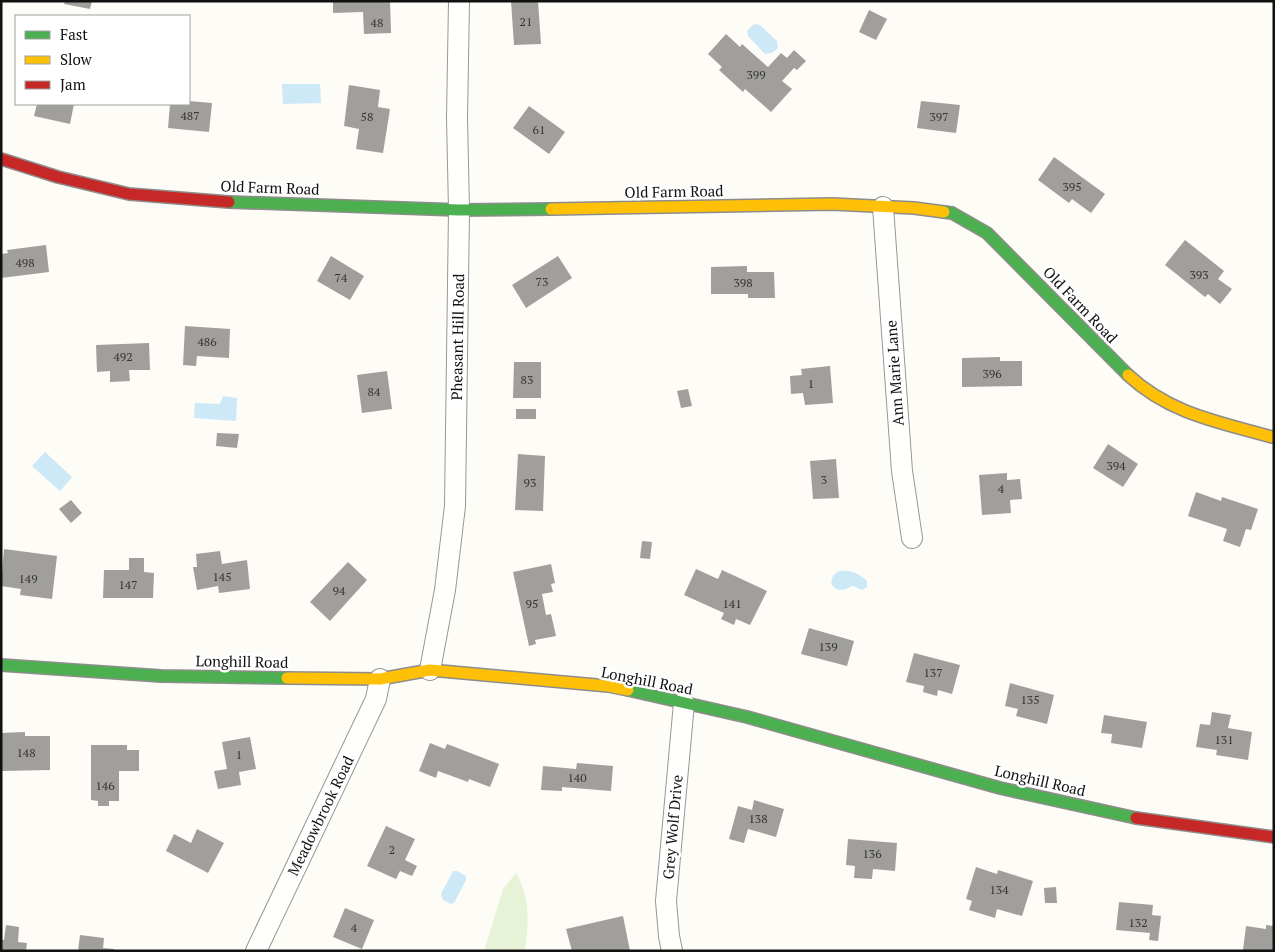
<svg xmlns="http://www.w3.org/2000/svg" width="1275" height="952" font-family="'PT Serif',serif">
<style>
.green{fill:#e7f3d7}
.water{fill:#cde8f7}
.building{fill:#a19f9c}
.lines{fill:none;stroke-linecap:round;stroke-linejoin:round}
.street-casing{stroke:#979795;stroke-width:22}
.fast-casing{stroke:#8e8d8b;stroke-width:14}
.slow-casing{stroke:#8e8d8b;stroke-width:14}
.jam-casing{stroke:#8e8d8b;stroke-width:14}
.street{stroke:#fffffe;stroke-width:20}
.fast{stroke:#4caf50;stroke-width:11}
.slow{stroke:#ffc107;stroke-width:11}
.jam{stroke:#c62828;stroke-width:11}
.labels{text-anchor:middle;stroke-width:5;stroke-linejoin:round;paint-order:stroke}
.number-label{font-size:12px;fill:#353434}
.street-label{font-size:15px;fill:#111;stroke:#fff}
</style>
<rect width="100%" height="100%" fill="#fdfcf7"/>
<path class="green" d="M516,873C530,895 529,925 525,951H484L503,889Z"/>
<g class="water">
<path d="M754,24L760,25L777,41L778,48L772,53L765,54L748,36L747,31Z"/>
<path d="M282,84H320L321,103L283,104Z"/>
<path d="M223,396L237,398L236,421L194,418L195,403L220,404Z"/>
<path d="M45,452L72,477L60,491L32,466Z"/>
<path d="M839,571C850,570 859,573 867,581V587L862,590L853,586C849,587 846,590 842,590C828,590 829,576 839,571Z"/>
<path d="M453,871H457L466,876V880L454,903L451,904L443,900L441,894Z"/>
</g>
<g class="building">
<path d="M65,1H92L90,9L64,4Z"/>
<path d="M333,1H390L391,33L364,34L363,12L333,13Z"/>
<path d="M511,1H538L541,44L514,45Z"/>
<path d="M869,10L887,19L876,40L859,32Z"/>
<path d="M726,34L740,47L742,44L768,67L781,53L787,58L794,50L806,61L797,70L794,68L782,81L792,89L771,112L745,89L743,92L719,70L722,67L708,54Z"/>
<path d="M349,85L380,90L378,107L390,109L383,153L356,149L359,129L344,126Z"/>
<path d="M189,101L212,103L209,132L168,128L170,104H189Z"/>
<path d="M921,101L960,105L956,133L917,128Z"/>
<path d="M37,104H74L70,124L34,116Z"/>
<path d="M529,106L565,132L549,154L513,128Z"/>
<path d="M1054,157L1105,194L1091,213L1072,199L1069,203L1038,180Z"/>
<path d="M1185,240L1224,271L1218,279L1232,289L1220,304L1208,294L1205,297L1165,265Z"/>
<path d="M46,245L49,272L1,278V254L8,253L7,250Z"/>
<path d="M331,256L364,276L350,300L317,281Z"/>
<path d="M558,256L572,278L526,308L512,285Z"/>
<path d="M747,266V272H774L775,298H748V294H711V267Z"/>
<path d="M185,326L230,329L229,358L197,356L196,366L183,365Z"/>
<path d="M149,343L150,370H129L130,381L110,382V371L97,372L96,345Z"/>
<path d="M1000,357V361H1022V386L962,387V358Z"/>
<path d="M514,362H541V398H513Z"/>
<path d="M830,366L833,403L805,405L803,393L791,394L790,376L802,375L801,369Z"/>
<path d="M387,371L392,409L362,413L357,375Z"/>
<path d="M688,389L692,406L681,408L677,391Z"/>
<rect x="516" y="409" width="20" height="10"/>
<path d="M217,433L239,434L237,448L216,446Z"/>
<path d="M1108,444L1138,464L1123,487L1093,468Z"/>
<path d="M518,454L545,456L543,511L515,510Z"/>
<path d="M836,459L839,498L813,499L810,461Z"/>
<path d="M1007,473V480L1020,479L1022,499L1010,500L1011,513L982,515L979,475Z"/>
<path d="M1196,492L1221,501L1222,497L1258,509L1251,530L1246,529L1240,547L1223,541L1227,529L1188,516Z"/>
<path d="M71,500L82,513L71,523L59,509Z"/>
<path d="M642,541L652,542L650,559L640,558Z"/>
<path d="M4,549L57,556L52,599L20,595L21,589L1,586Z"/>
<path d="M220,551L222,564L247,560L250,589L219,593L218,586L197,590L193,567H197L196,554Z"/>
<path d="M129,558H144V572L154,573L153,598H103L104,570H129Z"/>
<path d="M348,562L367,580L330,621L310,602Z"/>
<path d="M551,564L555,583L551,584L553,592L542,594L546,615L551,614L556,636L535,640L536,644L529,646L513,572Z"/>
<path d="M696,569L718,579L722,570L767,591L750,625L736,619L734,625L721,619L724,613L684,595Z"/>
<path d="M809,628L854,641L847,666L801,654Z"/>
<path d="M914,653L960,665L952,694L938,690L937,696L923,692L924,686L906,682Z"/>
<path d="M1010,683L1054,695L1047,724L1016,716L1018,709L1005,706Z"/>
<path d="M1212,712L1231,715L1228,728L1252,732L1248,760L1216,755L1217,750L1196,747L1200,724L1210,725Z"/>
<path d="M1104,715L1147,722L1142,748L1111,743L1112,734L1101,733Z"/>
<path d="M25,732V736H50V770L1,771V733Z"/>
<path d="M250,737L256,769L239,772L241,785L218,789L214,771L227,769L222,742Z"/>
<path d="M430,743L445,749L447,744L499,764L490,787L469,779L468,782L438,771L436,778L419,771Z"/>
<path d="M91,745H127V750H139V771H119V801H109V806H98V801L91,800Z"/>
<path d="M577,763L613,766L611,791L562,787V791L541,790L543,766L576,769Z"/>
<path d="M754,800L784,809L776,837L748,829L744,843L729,839L738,806L752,810Z"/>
<path d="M386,826L415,839L405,860L417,866L412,876L400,871L396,879L367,866Z"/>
<path d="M197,829L224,843L208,873L166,851L174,834L191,843Z"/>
<path d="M848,839L897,843L895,871L873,869L872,879L854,878L855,866L846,865Z"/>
<path d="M976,867L997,874L998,870L1033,881L1022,916L997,909L995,918L969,910L972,901L966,899Z"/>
<path d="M1056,887L1057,903H1045L1044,888Z"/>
<path d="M1119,902L1153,905L1152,915L1161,916L1158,941L1149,940L1150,933L1116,930Z"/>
<path d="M345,908L374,920L362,949L333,937Z"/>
<path d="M623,916L630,951H572L566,929Z"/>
<path d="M6,925L19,927L18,942L27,943L26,951H1V940H4Z"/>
<path d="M1266,925L1274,926V951L1243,950L1246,926L1266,929Z"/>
<path d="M80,935L104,938L103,948L114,949V951H78Z"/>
</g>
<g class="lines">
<g class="street-casing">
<g id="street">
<path d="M883,207L902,471L912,538"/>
<path d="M430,670L445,590L455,506L459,210L457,118L459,1"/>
<path d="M256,951L376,699L380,679"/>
<path d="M672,951L669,936L666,901L684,703"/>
</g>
</g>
<g class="fast-casing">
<g id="fast">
<path d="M229,202L459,210L551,209"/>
<path d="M944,212L952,213L987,233L1128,375"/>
<path d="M1,665L161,676L287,678"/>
<path d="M628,690L747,717L1000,788L1136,818"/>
</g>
</g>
<g class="slow-casing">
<g id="slow">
<path d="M551,209L832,204L914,208L944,212"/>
<path d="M1128,375C1170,414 1219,422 1272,437"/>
<path d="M287,678L380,679L430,670L608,686L628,690"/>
</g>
</g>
<g class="jam-casing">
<g id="jam">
<path d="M1,159L58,177L129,194L229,202"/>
<path d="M1136,818L1274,837"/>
</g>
</g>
<use href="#street" class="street"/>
<use href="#fast" class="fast"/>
<use href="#slow" class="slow"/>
<use href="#jam" class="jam"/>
</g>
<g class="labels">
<g class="number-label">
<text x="526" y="26">21</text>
<text x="377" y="27">48</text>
<text x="756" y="79">399</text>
<text x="190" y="120">487</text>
<text x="367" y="121">58</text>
<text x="939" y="121">397</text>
<text x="539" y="134">61</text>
<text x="1072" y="191">395</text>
<text x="25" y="267">498</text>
<text x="1199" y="279">393</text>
<text x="341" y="282">74</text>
<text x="542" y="286">73</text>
<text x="743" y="287">398</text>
<text x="207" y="346">486</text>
<text x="123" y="361">492</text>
<text x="992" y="378">396</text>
<text x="527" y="384">83</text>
<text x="811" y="388">1</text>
<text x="374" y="396">84</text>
<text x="1116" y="470">394</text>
<text x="824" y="484">3</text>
<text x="530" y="487">93</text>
<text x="1001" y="493">4</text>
<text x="222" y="581">145</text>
<text x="28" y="583">149</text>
<text x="128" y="589">147</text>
<text x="339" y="595">94</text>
<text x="532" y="608">95</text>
<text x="732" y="608">141</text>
<text x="828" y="651">139</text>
<text x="933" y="677">137</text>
<text x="1030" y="704">135</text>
<text x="1224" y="744">131</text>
<text x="26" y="757">148</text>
<text x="239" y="759">1</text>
<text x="577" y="782">140</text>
<text x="105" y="790">146</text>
<text x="758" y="823">138</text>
<text x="392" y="854">2</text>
<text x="872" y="858">136</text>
<text x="999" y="894">134</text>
<text x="1138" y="927">132</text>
<text x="354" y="932">4</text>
</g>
<g class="street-label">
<text transform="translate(270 188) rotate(2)" y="5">Old Farm Road</text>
<text transform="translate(674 192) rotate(-1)" y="5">Old Farm Road</text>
<text transform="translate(1080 305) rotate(46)" y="5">Old Farm Road</text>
<text transform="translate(458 337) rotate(-89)" y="5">Pheasant Hill Road</text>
<text transform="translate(895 373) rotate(-94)" y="5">Ann Marie Lane</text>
<text transform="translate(242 662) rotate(1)" y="5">Longhill Road</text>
<text transform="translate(647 681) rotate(11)" y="5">Longhill Road</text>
<text transform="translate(1040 781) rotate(13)" y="5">Longhill Road</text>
<text transform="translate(321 816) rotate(-64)" y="5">Meadowbrook Road</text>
<text transform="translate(673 827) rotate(-85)" y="5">Grey Wolf Drive</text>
</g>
</g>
<rect width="1275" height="952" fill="none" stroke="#111111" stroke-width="5"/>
<rect x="15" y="15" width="175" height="90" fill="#ffffff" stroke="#a0a0a0"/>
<rect x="25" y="31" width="25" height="8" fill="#4caf50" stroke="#a0a0a0"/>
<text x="60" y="40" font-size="15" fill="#111111">Fast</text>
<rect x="25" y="56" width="25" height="8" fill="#ffc107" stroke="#a0a0a0"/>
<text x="60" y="65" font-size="15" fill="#111111">Slow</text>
<rect x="25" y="81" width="25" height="8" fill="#c62828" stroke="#a0a0a0"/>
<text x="60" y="90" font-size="15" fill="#111111">Jam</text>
</svg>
